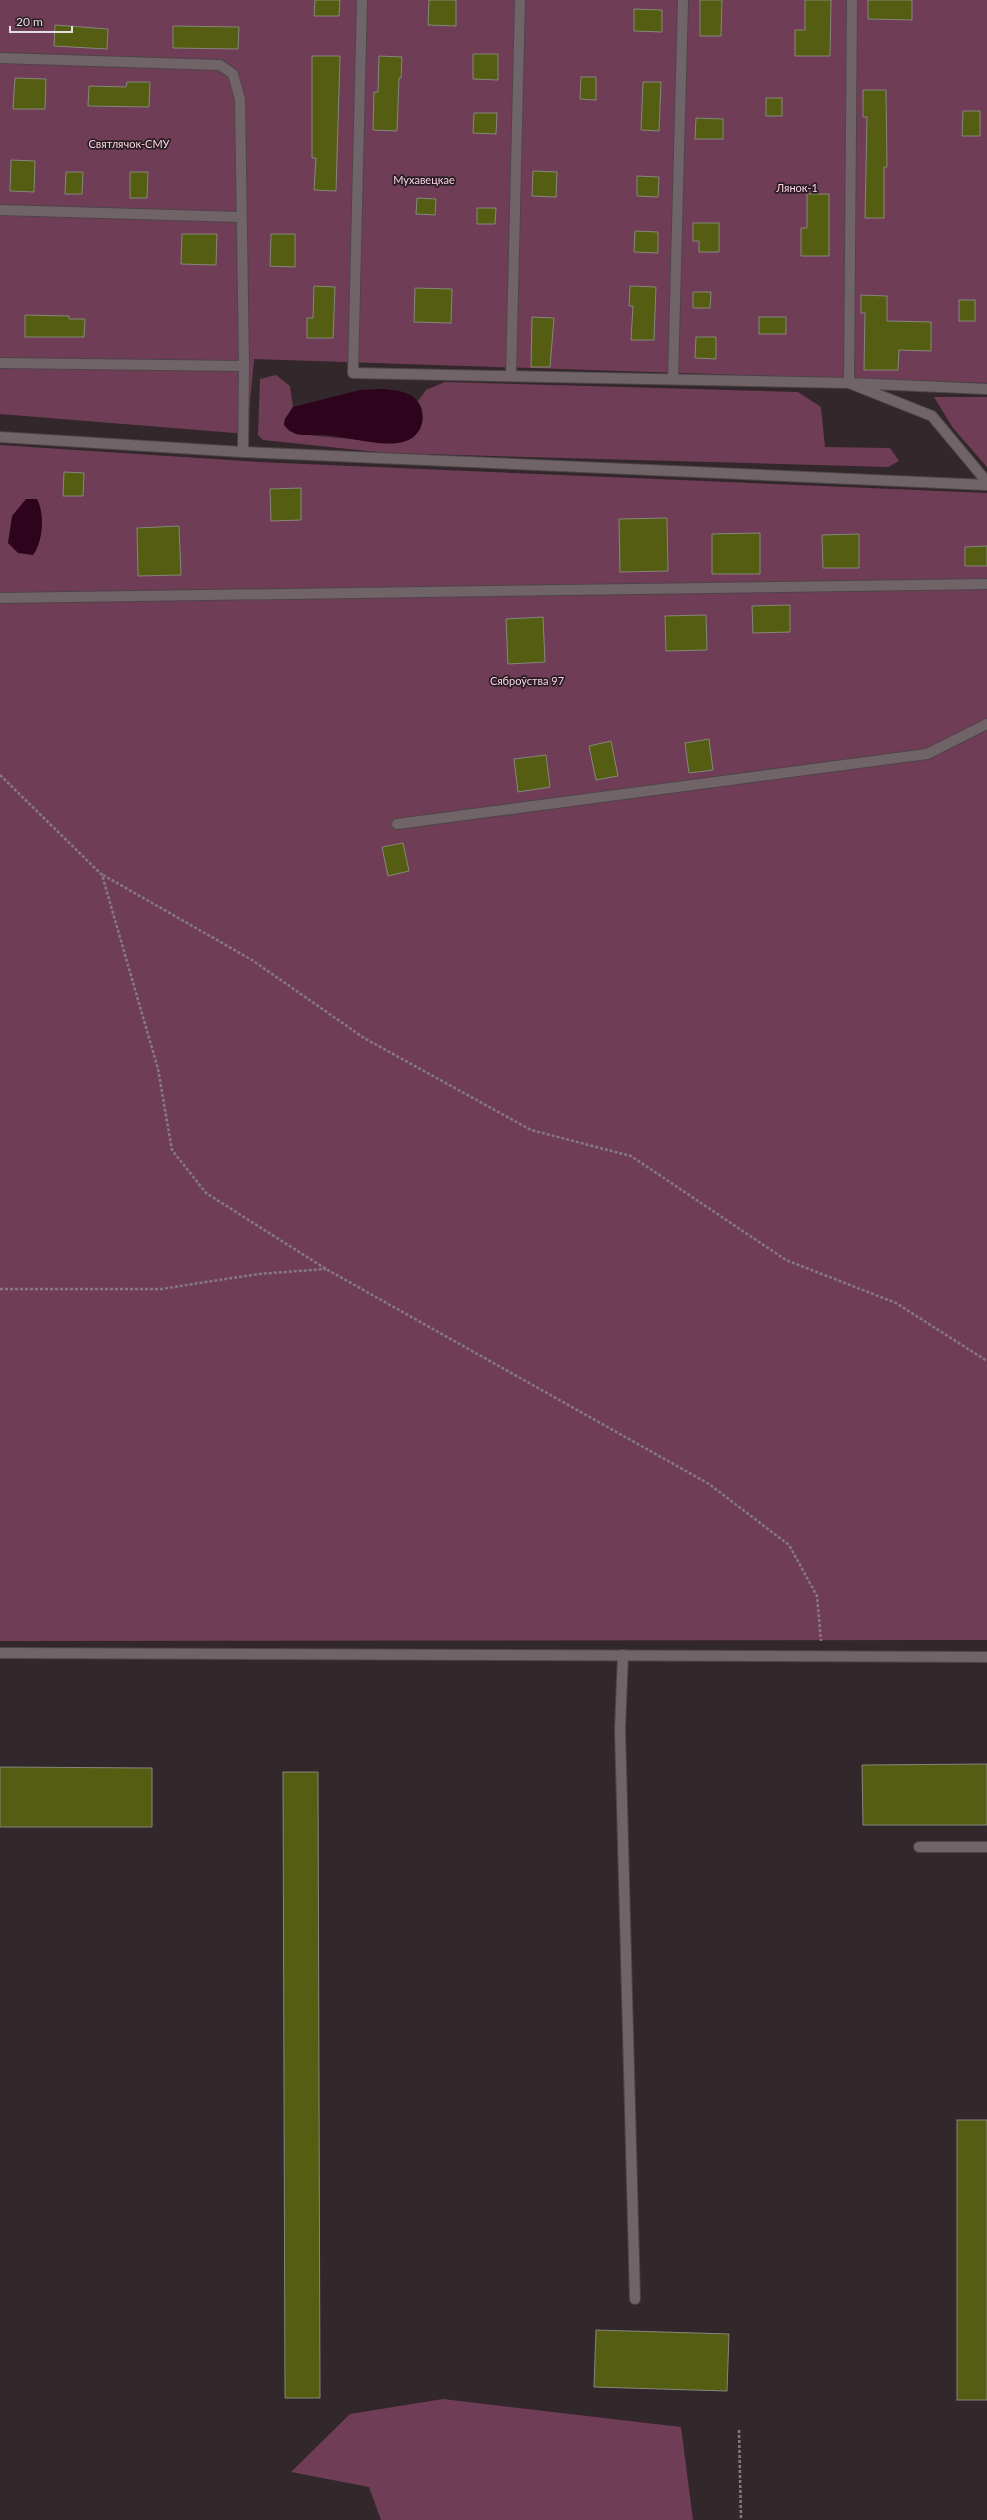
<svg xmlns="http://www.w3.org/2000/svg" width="987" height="2520" font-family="Lato,sans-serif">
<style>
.green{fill:#703d57}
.water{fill:#2e031c}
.building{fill:#555d12;stroke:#85877b}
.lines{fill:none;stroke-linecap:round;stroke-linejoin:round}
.minor-casing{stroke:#4e4549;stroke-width:12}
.path{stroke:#857b7f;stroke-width:2.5;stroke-dasharray:3 2;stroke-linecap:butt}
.minor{stroke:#716469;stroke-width:10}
.labels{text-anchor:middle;stroke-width:3.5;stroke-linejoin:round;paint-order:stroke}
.park-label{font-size:11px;fill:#fad2e3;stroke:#281d22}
</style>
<rect width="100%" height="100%" fill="#32272b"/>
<g class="green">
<path d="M0,0H987V383L254,359L247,434L0,414Z"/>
<path d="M276,375L290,386L293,407L285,419L284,425L289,431L297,434L391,443L422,409L418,401L426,390L445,382L798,392L821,407L825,447L890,448L899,461L888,467L387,453L263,440L258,435L260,379Z"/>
<path d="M934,397H987V467L953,428Z"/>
<path d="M0,445L258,462L987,493V1640L0,1641Z"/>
<path d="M443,2399L681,2427L693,2520H381L369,2487L291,2472L350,2414Z"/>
</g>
<g class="water">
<path d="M382,389C391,390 400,390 408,394C429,404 427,434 406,441C384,449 347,436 324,435C315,434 305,436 296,434C291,432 288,429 284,425L285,419L293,407L360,390Z"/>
<path d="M26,499H37C45,514 43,542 33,555L18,553L8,543L12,516Z"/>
</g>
<g class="building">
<path d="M315,0H340L339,16H314Z"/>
<path d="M429,0H456V26L428,25Z"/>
<path d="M700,0H722L721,36H700Z"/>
<path d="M805,0H831L830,56H795V30H805Z"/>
<path d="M868,0H912V20L868,19Z"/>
<path d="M634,9L662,10V32L634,31Z"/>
<path d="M55,25L108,29L107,49L54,46Z"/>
<path d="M173,26L239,27L238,49L173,48Z"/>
<path d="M473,54H498V80L473,79Z"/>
<path d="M312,56H340L336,191L314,190L316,158H312Z"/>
<path d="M379,56L402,57L401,78H399L397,131L373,130L374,92H378Z"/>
<path d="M581,77H596V100L580,99Z"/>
<path d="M15,78L46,79L45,109H13Z"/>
<path d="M127,82H150L149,107L88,106L89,86L126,87Z"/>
<path d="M643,82H661L659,131L641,130Z"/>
<path d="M863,90H886L887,167H884V218H865L867,117H863Z"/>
<rect x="766" y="98" width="16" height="18"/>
<path d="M963,111H980V136H962Z"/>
<path d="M474,113H497L496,134L473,133Z"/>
<path d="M696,118L723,119V139H695Z"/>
<path d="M11,160L35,161L34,192L10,191Z"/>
<path d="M533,171L557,172L556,197L532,196Z"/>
<path d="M66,172H83L82,194H65Z"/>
<path d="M130,172H148L147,198H130Z"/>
<path d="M637,176L659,177L658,197L637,196Z"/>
<path d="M807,194H829V256H801V228H807Z"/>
<path d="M417,198L436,199L435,215L416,214Z"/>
<path d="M477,208H496L495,224H477Z"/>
<path d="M693,223H719V252H699V241H693Z"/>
<path d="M635,231L658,232V253L634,252Z"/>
<path d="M182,234H217L216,265L181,264Z"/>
<path d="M271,234H295V267L270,266Z"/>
<path d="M314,286L335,287L333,338H307V318H313Z"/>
<path d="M630,286L656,287L654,340H631L633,306H629Z"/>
<path d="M415,288L452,289L451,323L414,322Z"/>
<path d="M693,292H711L710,308H693Z"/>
<path d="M861,295L887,296V321L931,322V351L899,350L898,370H864L865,313H861Z"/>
<rect x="959" y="300" width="16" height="21"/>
<path d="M25,315L69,316V319H85L84,337H25Z"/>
<path d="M532,317L554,318L550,367H531Z"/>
<rect x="759" y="317" width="27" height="17"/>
<path d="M696,337H716V359L695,358Z"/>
<path d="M64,472L84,473L83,496H63Z"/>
<path d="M301,488V520L271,521L270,489Z"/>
<path d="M667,518L668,571L620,572L619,519Z"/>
<path d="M179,526L181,575L138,576L137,528Z"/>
<path d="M760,533V574H712V534Z"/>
<path d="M859,534V568H823L822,535Z"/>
<path d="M987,546V566H965V547Z"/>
<path d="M790,605V632L753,633L752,606Z"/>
<path d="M706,615L707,650L666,651L665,616Z"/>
<path d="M543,617L545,662L508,664L506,619Z"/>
<path d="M709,739L713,770L689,773L685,743Z"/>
<path d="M611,741L618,776L596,780L589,746Z"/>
<path d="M546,755L550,787L518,792L514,759Z"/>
<path d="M403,843L409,871L388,876L382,847Z"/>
<path d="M987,1764V1825H863L862,1765Z"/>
<path d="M0,1767L152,1768V1827H0Z"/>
<path d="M283,1772H318L320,2398H285Z"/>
<rect x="957" y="2120" width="30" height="280"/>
<path d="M596,2330L729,2334L727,2391L594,2387Z"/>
</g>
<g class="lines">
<g class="minor-casing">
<g id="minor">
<path d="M362,0L353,373L849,383L987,389"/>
<path d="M852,0L849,383L932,416L987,482"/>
<path d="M0,58L220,65L233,74L240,99L244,366L243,452"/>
<path d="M0,210L241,217"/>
<path d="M0,363L244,366"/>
<path d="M511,376L520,0"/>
<path d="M673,379L683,0"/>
<path d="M0,437L243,452L987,485"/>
<path d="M0,598L987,584"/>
<path d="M397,824L927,754L987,724"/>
<path d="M0,1653L987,1657"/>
<path d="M623,1655L620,1729L635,2299"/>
<path d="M919,1847H987"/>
</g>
</g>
<g class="path">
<path d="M0,775L102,875L158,1069L172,1150L206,1193L326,1269L709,1484L789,1545L817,1596L821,1641"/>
<path d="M103,875L252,960L364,1038L531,1130L631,1156L786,1260L896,1303L987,1361"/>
<path d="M0,1289H161L258,1274L326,1269"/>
<path d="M739,2430L741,2520"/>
</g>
<use href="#minor" class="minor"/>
</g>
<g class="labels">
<g class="park-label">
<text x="129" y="148">Святлячок-СМУ</text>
<text x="424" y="184">Мухавецкае</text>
<text x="797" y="192">Лянок-1</text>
<text x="527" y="685">Сяброўства 97</text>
</g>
</g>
<path d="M10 26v6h62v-6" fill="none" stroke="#e5dee1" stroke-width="2"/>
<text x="16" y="26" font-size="12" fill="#e5dee1" stroke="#281d22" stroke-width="3" paint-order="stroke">20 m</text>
</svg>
